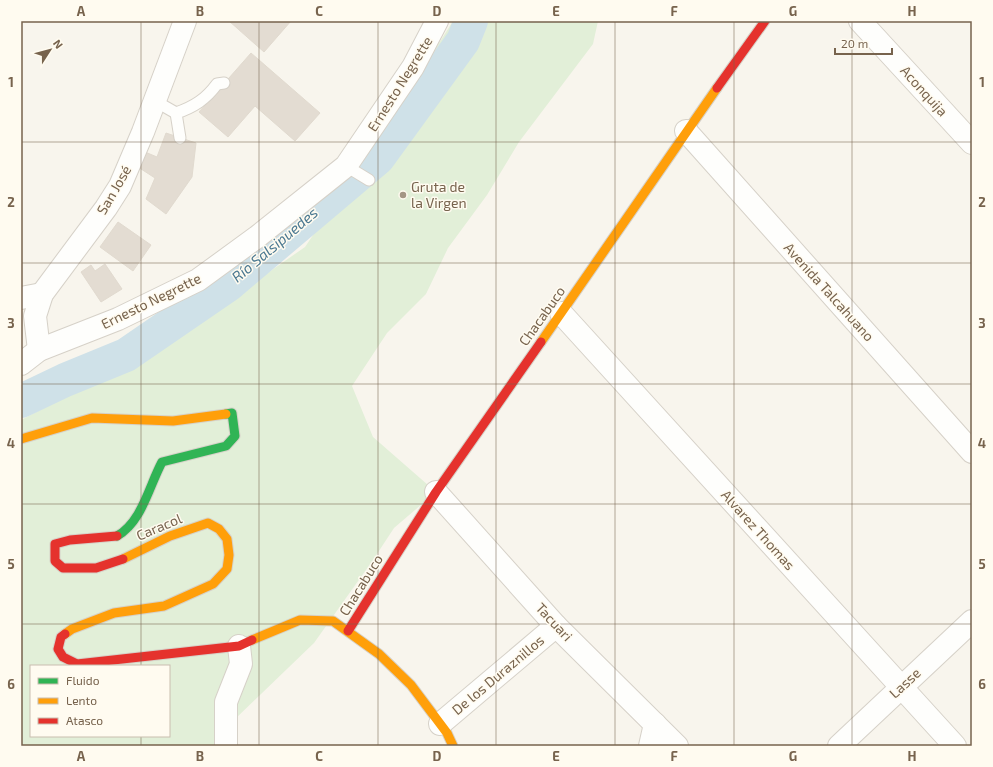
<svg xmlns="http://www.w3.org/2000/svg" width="993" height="767" font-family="'Exo 2',sans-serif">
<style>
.green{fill:#e2efd8;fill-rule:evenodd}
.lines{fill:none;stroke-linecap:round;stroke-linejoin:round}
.river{stroke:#cfe1e8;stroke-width:34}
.building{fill:#e3dcd2;stroke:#e1dacf}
.lane-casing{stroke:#d6d1c8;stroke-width:13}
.street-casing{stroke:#d6d1c8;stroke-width:24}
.fast-casing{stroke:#d6d1c8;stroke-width:11}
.slow-casing{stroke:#d6d1c8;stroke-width:11}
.jam-casing{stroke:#d6d1c8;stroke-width:11}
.lane{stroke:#fefefc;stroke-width:11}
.street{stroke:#fefefc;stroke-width:22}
.fast{stroke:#30b455;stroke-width:9}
.slow{stroke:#ff9f0a;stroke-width:9}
.jam{stroke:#e5322d;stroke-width:9}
.grid{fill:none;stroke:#77634d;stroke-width:1;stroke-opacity:0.55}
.poi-dot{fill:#a49685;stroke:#fffbf0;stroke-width:1.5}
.labels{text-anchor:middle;stroke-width:3;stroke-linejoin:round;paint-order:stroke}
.street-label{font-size:14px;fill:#77634d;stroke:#fffbf0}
.poi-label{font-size:14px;fill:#77634d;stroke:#fffbf0;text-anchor:start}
.water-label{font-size:15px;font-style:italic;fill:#4a7891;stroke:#fffbf0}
.neatline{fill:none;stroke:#77634d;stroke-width:1.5}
.grid-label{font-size:13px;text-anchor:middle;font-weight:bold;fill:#77634d}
</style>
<rect width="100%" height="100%" fill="#f8f5ed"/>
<path class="green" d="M453,21H598L593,44L519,142L487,195L448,248L426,294L387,333L352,386L373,437L436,492L394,528L373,560L314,643L233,721L214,746H21V420L164,345L305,247L384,130ZM31,666H169V736H31Z"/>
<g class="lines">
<path class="river" d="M21,401L65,380L126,355L228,285L378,158L463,41L471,21"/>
</g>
<g class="building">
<path d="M229,21H291L264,52Z"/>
<path d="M251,53L320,113L295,141L255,106L228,137L199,112Z"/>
<path d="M166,133L196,143L192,177L166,214L146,199L155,178L138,167L145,152L157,157Z"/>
<path d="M118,222L151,245L133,271L100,247Z"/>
<path d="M105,264L122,289L101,302L81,272L91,265L95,271Z"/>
</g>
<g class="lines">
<g class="lane-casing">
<g id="lane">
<path d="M155,101L176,113C194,107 206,99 217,84L224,83"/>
<path d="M176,113L180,138"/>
<path d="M346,166L369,180"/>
</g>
</g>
<g class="street-casing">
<g id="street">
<path d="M860,21L972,143"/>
<path d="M686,131L972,452"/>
<path d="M21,298L42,294"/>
<path d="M561,313L955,746"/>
<path d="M39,350L35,316L42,294L106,208L120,186L143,132L185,21"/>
<path d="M21,364L39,350L118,319L198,280L257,237L346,166L413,67L437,21"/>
<path d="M436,492L556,626L677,746"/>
<path d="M440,724L556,626"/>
<path d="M226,746V702L241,664L239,646"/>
<path d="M650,746L655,724"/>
<path d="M839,746L972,621"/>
</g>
</g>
<g class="fast-casing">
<path id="fast" d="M117,536C142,522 149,486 162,462L226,446L235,436L232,413L226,414"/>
</g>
<g class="slow-casing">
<g id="slow">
<path d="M541,342L717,88"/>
<path d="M21,439L92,418L173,421L226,414"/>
<path d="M65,634L72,629L114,613L164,606L213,584L227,569L229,555L227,539L219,529L208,523L170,536L123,559"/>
<path d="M252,640L300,620L333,621L379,654L411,685L447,733L453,746"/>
</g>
</g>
<g class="jam-casing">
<g id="jam">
<path d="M717,88L765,21"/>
<path d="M117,536L70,540L55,544V561L63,568H96L123,559"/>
<path d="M348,631L436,492L541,342"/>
<path d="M65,634L61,637L58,649L63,657L77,664L239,646L252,640"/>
</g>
</g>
<use href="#lane" class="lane"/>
<use href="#street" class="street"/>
<use href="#fast" class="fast"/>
<use href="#slow" class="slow"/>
<use href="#jam" class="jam"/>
</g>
<path class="grid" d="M141,21V666M259,21V746M378,21V746M496,21V746M615,21V746M734,21V746M852,21V746M21,142H972M21,263H972M21,384H972M21,504H972M21,624H972M141,736V746"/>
<circle class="poi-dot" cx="403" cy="195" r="4"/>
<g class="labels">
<g class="street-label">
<text transform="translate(400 84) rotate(-58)" y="5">Ernesto Negrette</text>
<text transform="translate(924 91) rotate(48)" y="5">Aconquija</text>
<text transform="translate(114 190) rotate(-60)" y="5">San José</text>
<text transform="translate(829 292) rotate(48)" y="5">Avenida Talcahuano</text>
<text transform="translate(151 301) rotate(-26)" y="5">Ernesto Negrette</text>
<text transform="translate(542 316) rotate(-55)" y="5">Chacabuco</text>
<text transform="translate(159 527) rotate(-23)" y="5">Caracol</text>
<text transform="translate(758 530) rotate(48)" y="5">Alvarez Thomas</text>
<text transform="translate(361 585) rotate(-58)" y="5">Chacabuco</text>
<text transform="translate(554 622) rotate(47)" y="5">Tacuari</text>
<text transform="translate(498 675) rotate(-40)" y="5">De los Duraznillos</text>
<text transform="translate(905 683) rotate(-43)" y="5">Lasse</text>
</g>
<g class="poi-label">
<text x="411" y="192">Gruta de<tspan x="411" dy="16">la Virgen</tspan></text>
</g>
<g class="water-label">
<text transform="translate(275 245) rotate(-40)" y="5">Río Salsipuedes</text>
</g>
</g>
<rect width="993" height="767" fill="none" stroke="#fffbf0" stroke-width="44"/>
<rect x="30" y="665" width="140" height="72" fill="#fffbf0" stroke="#c9beaf"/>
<rect x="38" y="678" width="20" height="6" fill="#30b455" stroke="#c9beaf"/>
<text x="66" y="685" font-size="12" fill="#77634d">Fluido</text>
<rect x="38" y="698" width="20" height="6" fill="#ff9f0a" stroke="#c9beaf"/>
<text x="66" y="705" font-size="12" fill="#77634d">Lento</text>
<rect x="38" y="718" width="20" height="6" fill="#e5322d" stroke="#c9beaf"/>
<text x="66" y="725" font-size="12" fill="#77634d">Atasco</text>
<g transform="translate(50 50) rotate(54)" stroke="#fffbf0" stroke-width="3" paint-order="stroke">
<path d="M0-3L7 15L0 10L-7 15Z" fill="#77634d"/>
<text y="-6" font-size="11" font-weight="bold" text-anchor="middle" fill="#77634d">N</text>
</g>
<path d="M835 48v6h57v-6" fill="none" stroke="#77634d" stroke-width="2"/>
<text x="841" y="48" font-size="12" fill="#77634d" stroke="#fffbf0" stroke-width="3" paint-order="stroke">20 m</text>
<rect x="22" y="22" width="949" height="723" class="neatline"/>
<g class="grid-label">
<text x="81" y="16">A</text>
<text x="200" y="16">B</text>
<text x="319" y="16">C</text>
<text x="437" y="16">D</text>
<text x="556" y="16">E</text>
<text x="674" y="16">F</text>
<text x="793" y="16">G</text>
<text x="912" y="16">H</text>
<text x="11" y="87">1</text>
<text x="982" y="87">1</text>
<text x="11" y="207">2</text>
<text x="982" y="207">2</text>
<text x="11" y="328">3</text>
<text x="982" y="328">3</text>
<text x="11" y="448">4</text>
<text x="982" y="448">4</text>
<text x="11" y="569">5</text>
<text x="982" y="569">5</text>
<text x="11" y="689">6</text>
<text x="982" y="689">6</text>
<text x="81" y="761">A</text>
<text x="200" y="761">B</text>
<text x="319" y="761">C</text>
<text x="437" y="761">D</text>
<text x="556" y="761">E</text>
<text x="674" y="761">F</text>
<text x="793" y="761">G</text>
<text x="912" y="761">H</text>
</g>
</svg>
